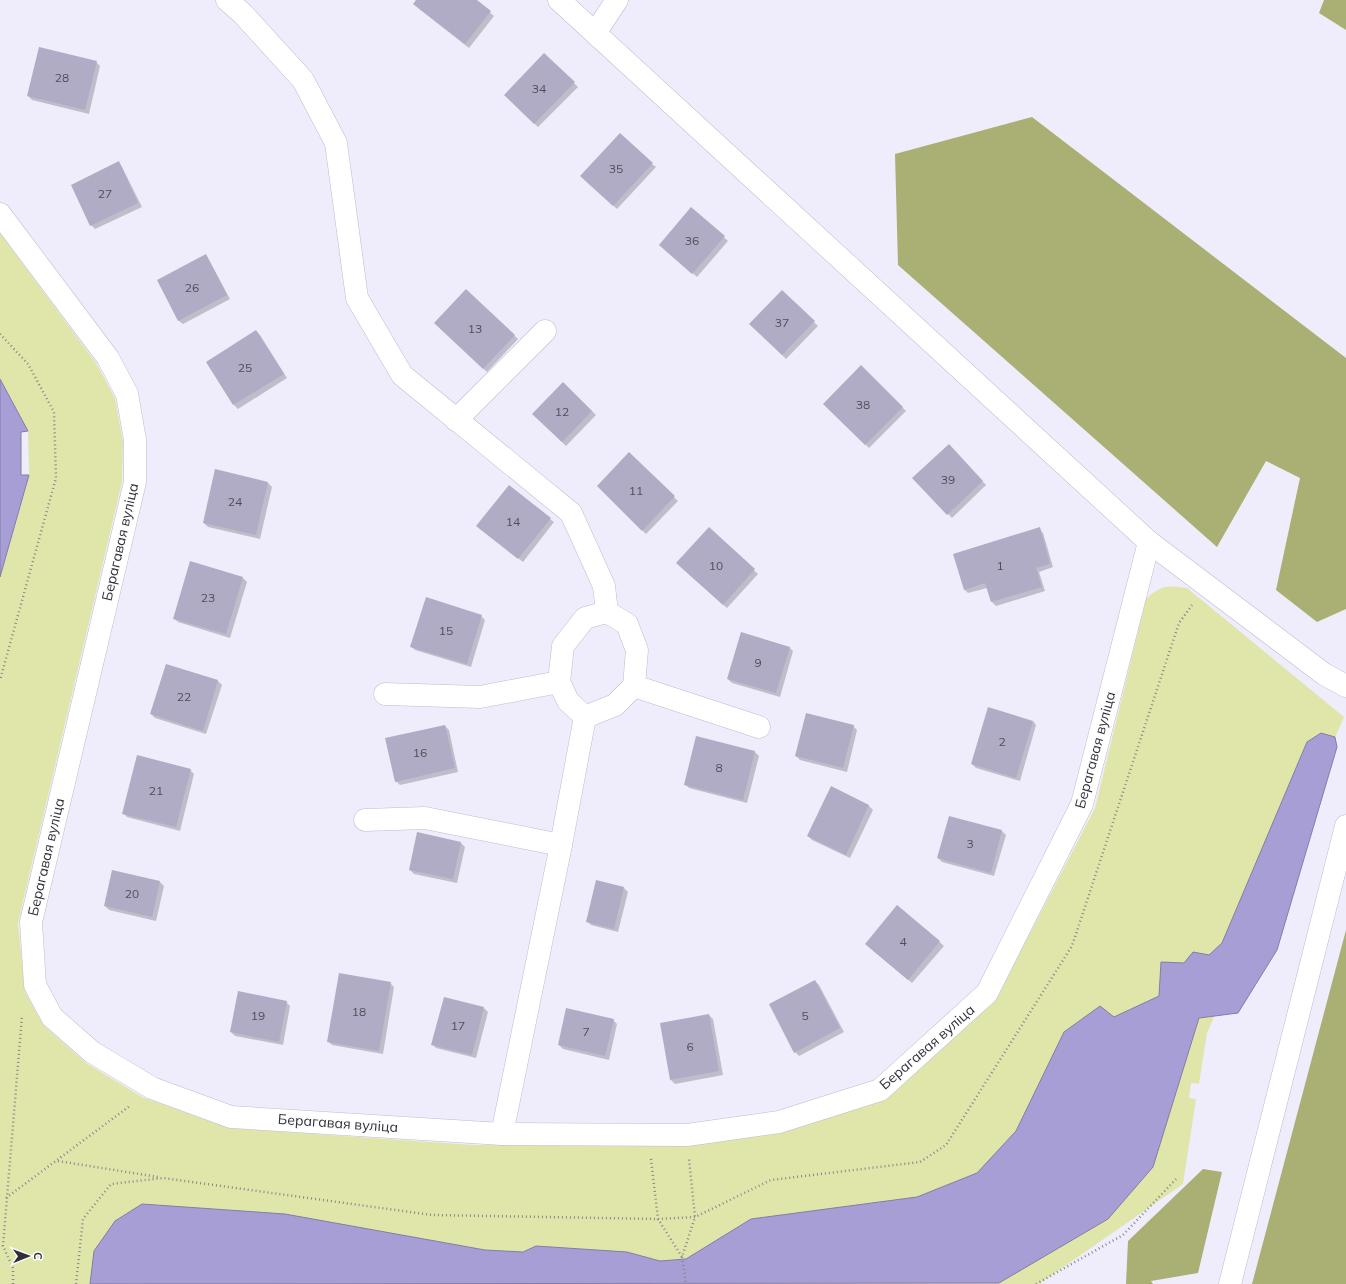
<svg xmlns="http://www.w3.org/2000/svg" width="1346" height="1284" font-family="Mulish,sans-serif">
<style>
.green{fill:#e0e6aa}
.forest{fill:#aaaf73}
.water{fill:#a89ed6;stroke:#847ca7}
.shadow{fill:#0003}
.building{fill:#b0acc5}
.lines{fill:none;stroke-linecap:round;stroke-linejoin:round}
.minor-casing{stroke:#bebad3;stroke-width:23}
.path{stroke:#878591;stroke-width:2.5;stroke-dasharray:1 3;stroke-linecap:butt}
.minor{stroke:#fff;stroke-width:22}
.labels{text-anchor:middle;stroke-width:3.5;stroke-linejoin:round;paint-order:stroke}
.number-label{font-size:12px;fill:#504e5b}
.street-label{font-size:14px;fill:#302e38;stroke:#fcfcfc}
</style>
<rect width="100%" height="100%" fill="#efedfc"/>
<path class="green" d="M0,233L96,363L115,398L123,442L122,482L18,923L25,992L44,1026L86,1063L142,1097L229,1128L473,1145L687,1146L781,1133L884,1099L995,1001L1095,808L1146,599C1161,585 1167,585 1187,588L1344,717L1207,1033L1199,1084L1191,1083L1189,1098L1196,1099L1183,1184L1039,1284H0V577L29,475L28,431L0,379Z"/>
<g class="forest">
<path d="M1324,0H1346V30L1319,13Z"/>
<path d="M1032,117L1346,358V609L1317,622L1276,590L1300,478L1266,461L1217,547L898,265L895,154Z"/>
<path d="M1346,930V1284H1252Z"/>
<path d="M1203,1169L1222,1172L1198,1273L1151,1281L1153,1284H1126L1128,1241Z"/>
</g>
<g class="water">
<path d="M0,379L28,431L21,432V475H29L0,577Z"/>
<path d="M1321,733L1335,737L1337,747L1277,950L1238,1013L1199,1018L1153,1167L1108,1219L999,1283L90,1284L94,1251L115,1221L142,1204L285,1214L485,1250L523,1252L536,1246L627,1252L660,1261L686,1259L751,1219L917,1197L977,1173L1016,1131L1064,1032L1100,1006L1114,1017L1159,996L1161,962L1184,963L1193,952L1209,955L1222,943L1307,742Z"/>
</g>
<g class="shadow">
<path d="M418,0H475L494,16L469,48L418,8Z"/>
<path d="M544,54L578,87L538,127L505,95Z"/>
<path d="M96,62L100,66L89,114L32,100L28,96Z"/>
<path d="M118,163L122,167L142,207L95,229L91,225Z"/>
<path d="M652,164L656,167L617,209L585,180Z"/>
<path d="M691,208L728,241L697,277L664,249Z"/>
<path d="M205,256L209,260L230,299L183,324L179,321L158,281Z"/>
<path d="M466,290L518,339L487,372L436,323Z"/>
<path d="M782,292L818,326L786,359L751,324Z"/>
<path d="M256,331L260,335L287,378L238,409L234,405L207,362Z"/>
<path d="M861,367L906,411L869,448L825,404Z"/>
<path d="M563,383L596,415L566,446L533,414Z"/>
<path d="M949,446L986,485L952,518L914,478Z"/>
<path d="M629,454L678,501L646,534L598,486Z"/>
<path d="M268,483L272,487L260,539L208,527L204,523Z"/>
<path d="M550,519L554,522L523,562L482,530Z"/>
<path d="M709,529L758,574L727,608L682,567Z"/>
<path d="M1039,529L1043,533L1053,567L1039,572L1045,591L996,606L992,602L987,588L968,593L964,589Z"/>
<path d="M243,578L247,582L230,638L178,622L174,618Z"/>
<path d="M481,616L485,620L471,667L415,650L411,646Z"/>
<path d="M789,647L793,651L780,697L732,683L728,679Z"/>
<path d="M166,665L218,681L222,685L206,734L155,718L151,714Z"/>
<path d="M1033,721L1036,725L1020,781L976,768L972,764Z"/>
<path d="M445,726L449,730L458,772L400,785L396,781Z"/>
<path d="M853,726L857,730L847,772L800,760L796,756Z"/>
<path d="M755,752L759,756L747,803L689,788L685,784Z"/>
<path d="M190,770L194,774L180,831L127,817L123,813Z"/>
<path d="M831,788L869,806L873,810L850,858L812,840L808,836Z"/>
<path d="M1002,831L1006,835L994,876L942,862L938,858Z"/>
<path d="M461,843L465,847L457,883L414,874L410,870Z"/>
<path d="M160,882L164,886L156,921L109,910L105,906Z"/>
<path d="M597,882L624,888L628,892L618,932L591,925L587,921Z"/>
<path d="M898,906L944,946L912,983L870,948Z"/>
<path d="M815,981L819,985L844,1032L799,1056L795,1052Z"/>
<path d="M390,983L394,987L383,1054L332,1045L328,1041Z"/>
<path d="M286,1002L290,1006L283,1045L235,1036L231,1032Z"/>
<path d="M484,1008L488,1012L476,1058L436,1048L432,1044Z"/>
<path d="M709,1015L713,1019L723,1075L675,1084L671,1080Z"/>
<path d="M613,1020L617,1024L609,1060L563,1049L559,1045Z"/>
</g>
<g class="building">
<path d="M416,0H477L491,11L465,44L413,4Z"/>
<path d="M39,47L97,61L85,110L27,96Z"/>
<path d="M544,53L575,82L534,124L504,95Z"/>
<path d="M620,133L653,163L613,206L580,176Z"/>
<path d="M119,161L138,203L90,226L71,185Z"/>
<path d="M691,207L725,236L692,274L659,245Z"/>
<path d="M206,254L227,295L178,321L157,280Z"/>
<path d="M466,289L515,335L483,369L434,323Z"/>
<path d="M782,290L815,321L782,355L749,324Z"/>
<path d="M256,330L284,374L233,405L206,362Z"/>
<path d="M861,365L903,407L865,445L823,404Z"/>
<path d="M563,382L592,411L562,442L532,414Z"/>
<path d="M949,444L983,481L947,515L912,478Z"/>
<path d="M629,452L675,496L642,531L597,486Z"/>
<path d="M215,469L268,482L256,535L203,523Z"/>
<path d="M509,485L551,518L518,559L476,526Z"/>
<path d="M709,527L755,569L723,605L676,563Z"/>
<path d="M1040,527L1050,564L1036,568L1042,587L991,602L985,583L964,590L953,554Z"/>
<path d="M190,561L243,577L226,634L173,619Z"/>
<path d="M426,597L482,615L467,664L410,647Z"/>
<path d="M741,632L790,647L776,693L727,679Z"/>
<path d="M166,664L218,680L203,731L150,714Z"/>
<path d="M988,707L1033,721L1016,778L971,764Z"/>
<path d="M806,713L854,725L843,768L795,756Z"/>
<path d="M445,725L455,768L395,782L385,738Z"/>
<path d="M696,736L755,751L743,800L684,785Z"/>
<path d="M137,755L191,769L176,827L122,814Z"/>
<path d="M831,786L869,805L846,855L807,836Z"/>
<path d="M949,816L1002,830L991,873L937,858Z"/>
<path d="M417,832L461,842L453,879L409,870Z"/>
<path d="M112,870L160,881L152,917L104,906Z"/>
<path d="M596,880L624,887L614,929L586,922Z"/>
<path d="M897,905L940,941L908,980L865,944Z"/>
<path d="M339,973L391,982L379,1051L327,1042Z"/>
<path d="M815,980L840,1028L794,1053L769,1004Z"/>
<path d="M238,991L287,1001L279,1042L230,1032Z"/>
<path d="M444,997L484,1007L472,1055L431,1045Z"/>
<path d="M566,1008L614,1019L605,1056L558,1045Z"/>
<path d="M709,1014L719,1071L670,1080L660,1023Z"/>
</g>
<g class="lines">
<g class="minor-casing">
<g id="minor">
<path d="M227,0L243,14L303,80L336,143L357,298L402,375L571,513L604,586L607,612"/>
<path d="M559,0L1149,542L1324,674L1346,686"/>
<path d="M595,33L617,0"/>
<path d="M0,214L108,358L127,394L135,440V482L31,922L35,985L52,1017L92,1052L152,1088L231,1117L502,1134L687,1135L779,1122L880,1090L987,993L1082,804L1149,542"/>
<path d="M456,420L545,331"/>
<path d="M607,612L627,624L637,650L634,686L615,705L585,717L568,701L559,682L563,646L585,618Z"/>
<path d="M634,686L759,727"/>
<path d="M385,694L480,697L559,682"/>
<path d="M365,820L425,818L561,845"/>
<path d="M502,1134L561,845L585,717"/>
<path d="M1230,1284L1346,826"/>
</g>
</g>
<g class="path">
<path d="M0,334L28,364L54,412L56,478L0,680"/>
<path d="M651,1159L658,1219L682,1257L695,1217L689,1159"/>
<path d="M58,1161L158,1177"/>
<path d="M6,1198L131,1105"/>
<path d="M682,1257L686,1284"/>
<path d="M13,1284V1268L3,1246L22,1016"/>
<path d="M76,1284L83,1219L111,1184L163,1178L432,1215L658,1219L695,1217L771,1180L920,1162L946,1145L1072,946L1179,623L1192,605"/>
<path d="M1036,1284L1123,1235L1176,1179"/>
</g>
<use href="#minor" class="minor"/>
</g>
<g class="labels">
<g class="number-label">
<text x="62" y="82">28</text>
<text x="539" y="93">34</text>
<text x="616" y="173">35</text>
<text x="105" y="198">27</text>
<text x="692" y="245">36</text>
<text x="192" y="292">26</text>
<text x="782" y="327">37</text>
<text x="475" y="333">13</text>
<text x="245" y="372">25</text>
<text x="863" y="409">38</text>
<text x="562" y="416">12</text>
<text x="948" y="484">39</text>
<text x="636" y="495">11</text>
<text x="235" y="506">24</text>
<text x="513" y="526">14</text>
<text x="716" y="570">10</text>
<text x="1000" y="570">1</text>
<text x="208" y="602">23</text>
<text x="446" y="635">15</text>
<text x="758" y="667">9</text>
<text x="184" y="701">22</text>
<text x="1002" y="746">2</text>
<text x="420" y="757">16</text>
<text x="719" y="772">8</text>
<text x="156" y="795">21</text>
<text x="970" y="848">3</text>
<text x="132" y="898">20</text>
<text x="903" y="946">4</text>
<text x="359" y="1016">18</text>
<text x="258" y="1020">19</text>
<text x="805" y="1020">5</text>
<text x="458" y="1030">17</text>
<text x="586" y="1036">7</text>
<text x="690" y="1051">6</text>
</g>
<g class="street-label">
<text transform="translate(120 542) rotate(-77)" y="5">Берагавая вуліца</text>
<text transform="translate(1095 750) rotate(-75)" y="5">Берагавая вуліца</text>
<text transform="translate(46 857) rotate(-77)" y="5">Берагавая вуліца</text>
<text transform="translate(927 1047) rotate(-41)" y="5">Берагавая вуліца</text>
<text transform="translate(338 1123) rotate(4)" y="5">Берагавая вуліца</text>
</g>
</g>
<g transform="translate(28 1256) rotate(89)" stroke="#fcfcfc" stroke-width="3" paint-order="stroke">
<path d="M0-3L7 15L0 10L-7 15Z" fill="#302e38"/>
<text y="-6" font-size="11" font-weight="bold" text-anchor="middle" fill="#302e38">С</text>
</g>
</svg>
